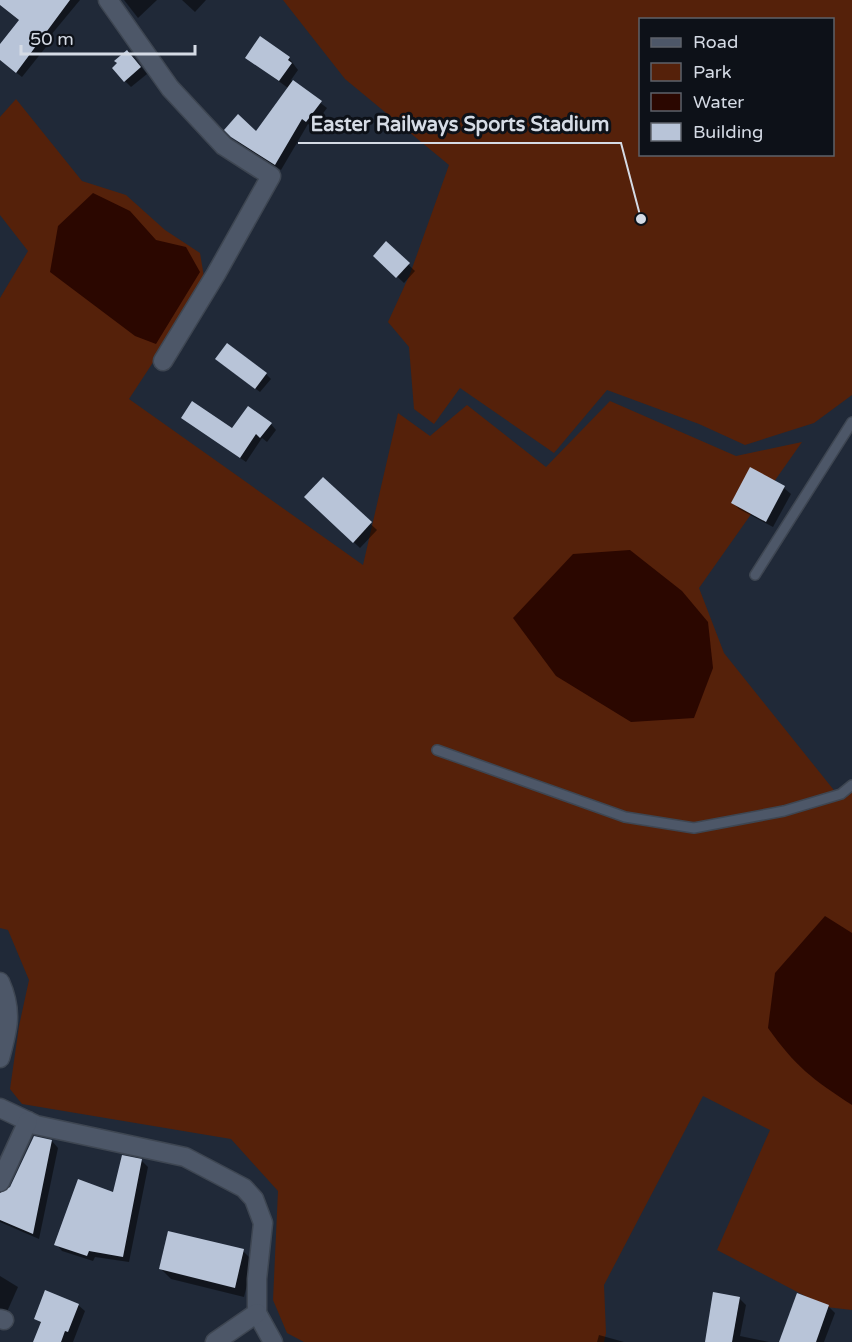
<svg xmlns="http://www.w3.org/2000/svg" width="852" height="1342" font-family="'Varela Round',sans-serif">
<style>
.green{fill:#55210a;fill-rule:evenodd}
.water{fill:#2b0700}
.shadow{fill:#0007}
.building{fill:#b8c4d8}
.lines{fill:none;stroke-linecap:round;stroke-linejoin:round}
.lane-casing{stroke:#3e4652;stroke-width:12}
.street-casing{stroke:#3e4652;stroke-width:21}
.lane{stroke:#4d5768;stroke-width:9}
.street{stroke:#4d5768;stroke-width:18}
.leader{fill:none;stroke:#d5dbe5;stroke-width:2}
.callout-dot{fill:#d5dbe5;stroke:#0d1118;stroke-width:2}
.callout-label{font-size:20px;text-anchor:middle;font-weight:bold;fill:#d5dbe5;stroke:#0d1118;stroke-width:6;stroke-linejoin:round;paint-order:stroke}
</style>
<rect width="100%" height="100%" fill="#202938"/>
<g class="green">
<path d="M283,0H852V395L814,423L745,445L699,424L607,390L554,453L460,388L434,424L414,409L409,347L388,322L410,274L449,165L345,79ZM640,20H832V154H640Z"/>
<path d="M16,99L82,181L126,195L165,230L200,253L205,283L129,399L363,565L398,413L430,436L467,405L546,467L610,401L736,456L802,442L699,588L724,653L841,799L852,786V1310L826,1307L717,1250L770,1130L703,1096L604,1285L606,1333L604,1342H304L287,1333L273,1300L278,1191L231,1139L22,1104L10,1089L19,1026L29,980L8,930L0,928V298L28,251L0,215V117Z"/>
</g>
<g class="water">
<path d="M93,193L130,211L156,240L186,247L200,272L156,344L135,336L50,272L58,226Z"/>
<path d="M630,550L682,591L708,622L713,668L694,718L631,722L556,676L513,618L573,554Z"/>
<path d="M825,916L852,933V1105C813,1080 795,1066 768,1028L775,973Z"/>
</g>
<g class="shadow">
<path d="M0,0H80L51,35L54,37L22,77L0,60V46L20,21L0,5Z"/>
<path d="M124,0H157L138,18Z"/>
<path d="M182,0H206L195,12Z"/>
<path d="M128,50L147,74L131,87L125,81L116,61Z"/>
<path d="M247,58H289L298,70L291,80L327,108L313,127L308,124L281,170L239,143L226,130L256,133L288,88Z"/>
<path d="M386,243L415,271L404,283L375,256Z"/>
<path d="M222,363L266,374L271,379L260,392Z"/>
<path d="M183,418L232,430L271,424L276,430L267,442L262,438L246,462Z"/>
<path d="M750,469L784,488L791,494L773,527L739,509L733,503Z"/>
<path d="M323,479L377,530L360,548L306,497Z"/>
<path d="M52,1141L58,1148L39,1239L0,1222V1194L11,1188Z"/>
<path d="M142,1161L148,1167L129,1262L95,1257L93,1261L62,1251L56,1244L114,1194Z"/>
<path d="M243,1251L253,1261L244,1297L171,1279L161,1269Z"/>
<path d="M0,1276L18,1287L6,1314L0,1313Z"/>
<path d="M798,1295L829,1307L835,1313L824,1342H781Z"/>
<path d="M739,1298L746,1305L740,1336L769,1342H707Z"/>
<path d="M78,1305L85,1311L73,1342H34L42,1324L36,1318Z"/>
<path d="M599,1335L624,1342H597Z"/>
</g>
<g class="building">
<path d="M0,0H70L16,73L0,60V44L19,20L0,5Z"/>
<path d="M260,36L290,57L288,60L292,63L279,81L245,58Z"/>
<path d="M127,50L141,67L124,82L112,68L117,63L114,61Z"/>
<path d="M293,80L322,101L306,122L302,119L275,165L231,137L224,130L238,114L256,131Z"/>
<path d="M386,241L410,263L396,278L373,256Z"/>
<path d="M227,343L267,373L255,389L215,359Z"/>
<path d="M192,401L232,428L248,406L272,423L260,438L256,434L240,458L181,418Z"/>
<path d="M750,467L785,486L766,522L731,503Z"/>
<path d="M323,477L372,522L353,543L304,497Z"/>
<path d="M34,1136L52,1140L33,1234L0,1220V1193L10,1187Z"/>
<path d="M122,1155L142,1159L123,1257L89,1251L87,1256L54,1245L78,1179L113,1192Z"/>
<path d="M168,1231L244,1249L235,1288L159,1269Z"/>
<path d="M45,1290L79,1304L68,1332L65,1331L61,1342H33L41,1322L34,1319Z"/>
<path d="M713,1292L740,1297L732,1342H705Z"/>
<path d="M797,1293L829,1305L816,1342H779Z"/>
</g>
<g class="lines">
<g class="lane-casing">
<g id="lane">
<path d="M755,575L852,422"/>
<path d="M437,750L625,817L694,828L784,811L841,794L852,785"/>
</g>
</g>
<g class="street-casing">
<g id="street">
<path d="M108,0L170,88L224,146L271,176L216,274L163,361"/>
<path d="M0,982C13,1011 8,1029 0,1058"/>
<path d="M0,1108L36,1125L185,1157L244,1188L254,1199L263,1223L257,1279V1313L273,1342"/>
<path d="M0,1182L28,1121"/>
<path d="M0,1319L4,1320"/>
<path d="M215,1342L257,1313"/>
</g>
</g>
<use href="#lane" class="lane"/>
<use href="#street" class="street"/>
</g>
<path class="leader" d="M641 219L621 143H298"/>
<circle class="callout-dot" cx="641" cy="219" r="6"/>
<g class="callout-label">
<text x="460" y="131">Easter Railways Sports Stadium</text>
</g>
<rect x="639" y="18" width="195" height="138" fill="#0d1118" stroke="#5d626a" stroke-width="1.5"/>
<rect x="651" y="38" width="30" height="9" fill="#4d5768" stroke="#5d626a" stroke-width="1.5"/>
<text x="693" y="48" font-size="18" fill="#d5dbe5">Road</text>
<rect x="651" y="63" width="30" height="18" fill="#55210a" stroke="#5d626a" stroke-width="1.5"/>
<text x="693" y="78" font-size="18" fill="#d5dbe5">Park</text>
<rect x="651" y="93" width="30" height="18" fill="#2b0700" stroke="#5d626a" stroke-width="1.5"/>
<text x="693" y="108" font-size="18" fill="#d5dbe5">Water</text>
<rect x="651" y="123" width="30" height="18" fill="#b8c4d8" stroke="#5d626a" stroke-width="1.5"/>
<text x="693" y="138" font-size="18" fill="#d5dbe5">Building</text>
<path d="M21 45v9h174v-9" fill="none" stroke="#d5dbe5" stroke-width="3"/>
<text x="30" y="45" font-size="18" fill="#d5dbe5" stroke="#0d1118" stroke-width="4.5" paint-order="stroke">50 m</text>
</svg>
